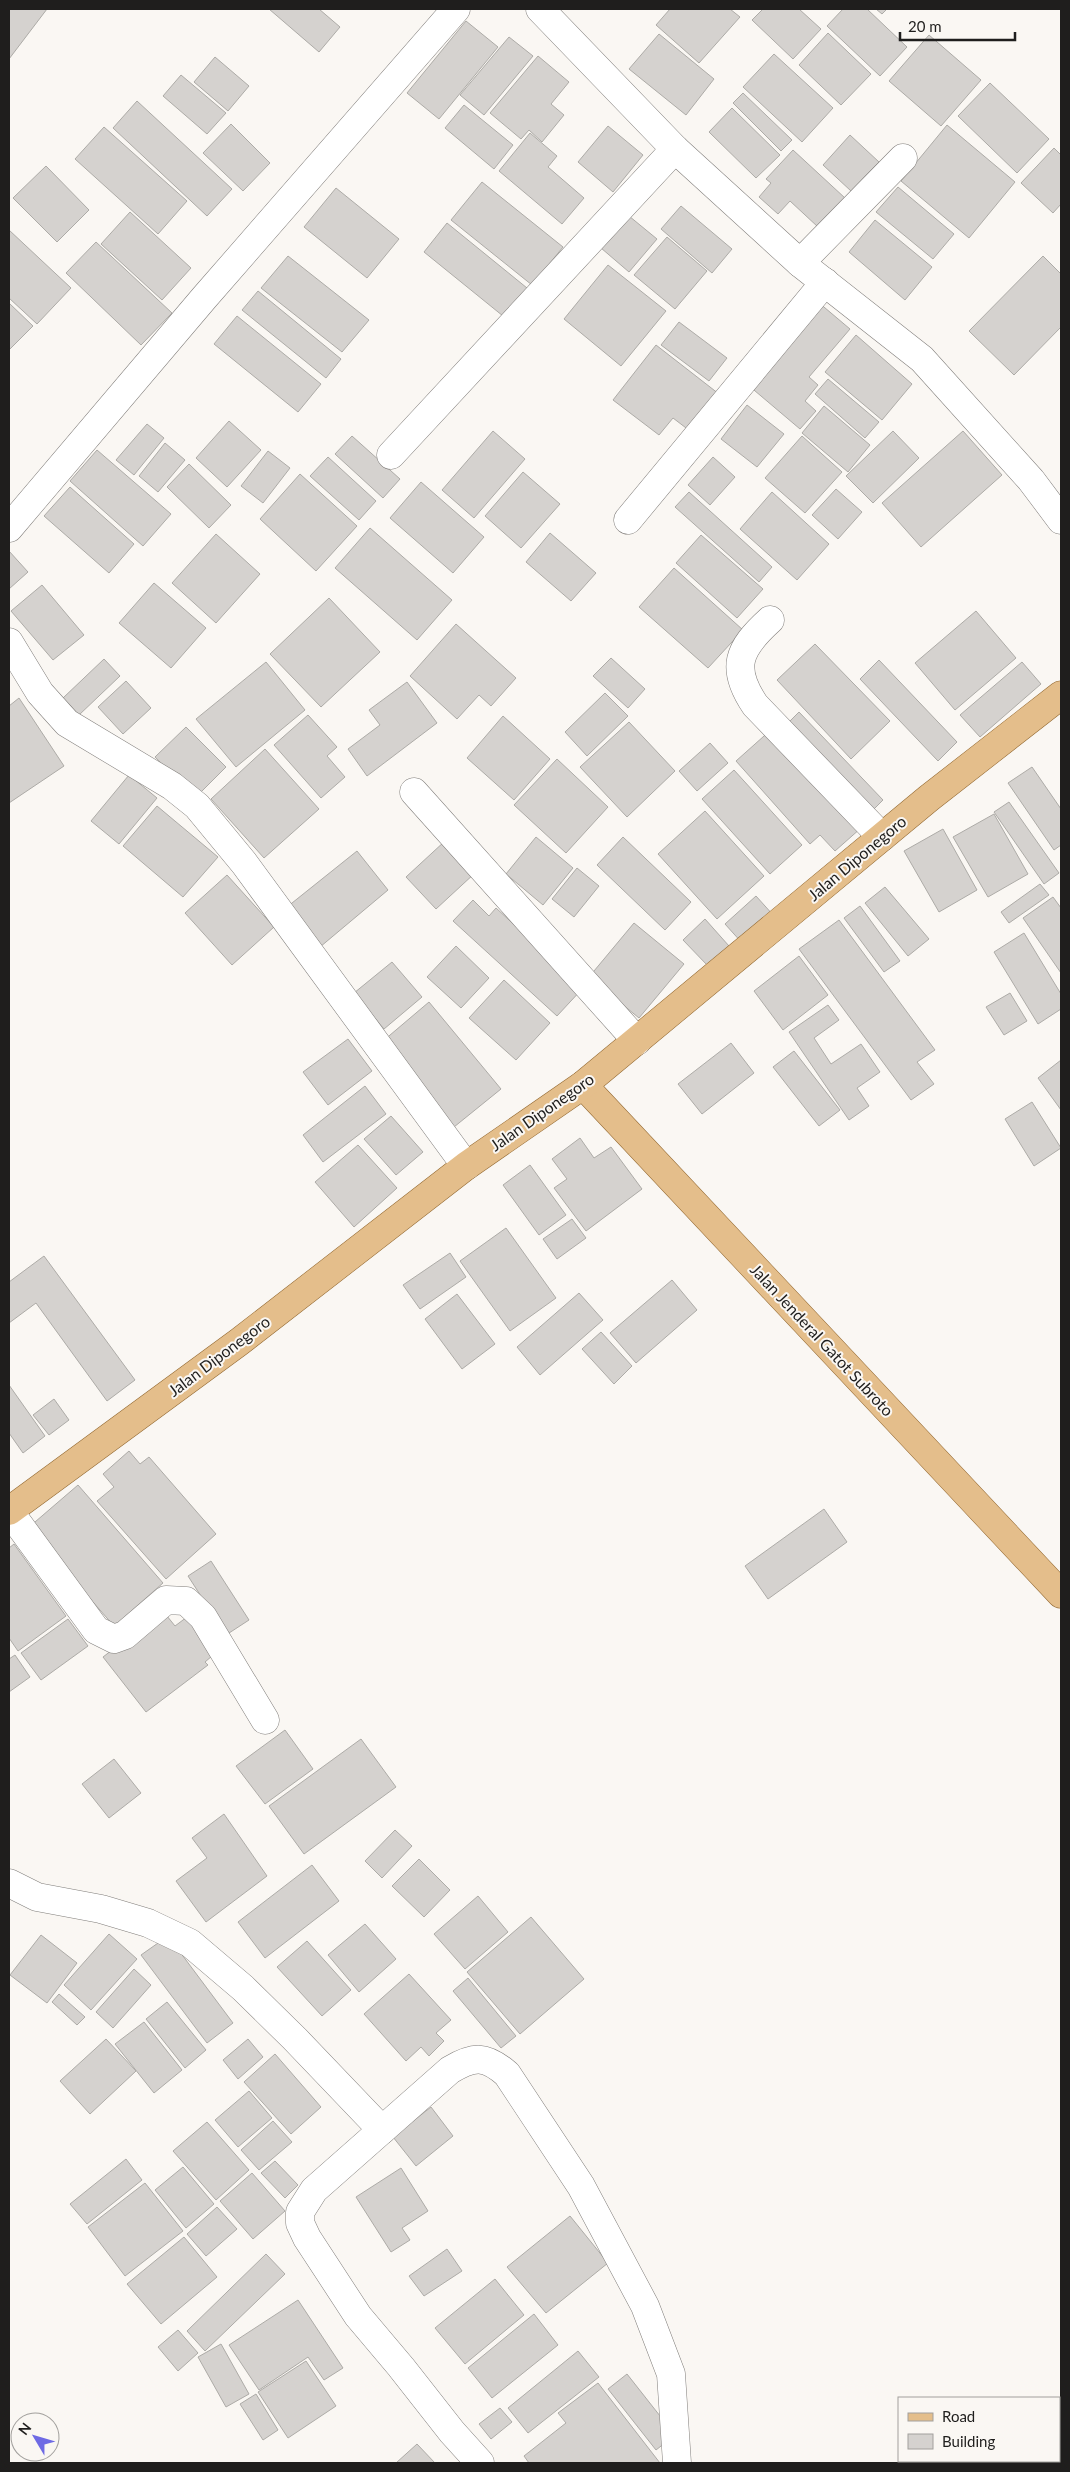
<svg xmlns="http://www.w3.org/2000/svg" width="1070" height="2472" font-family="Lato,sans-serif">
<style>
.building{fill:#d5d2cf;stroke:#adaba7}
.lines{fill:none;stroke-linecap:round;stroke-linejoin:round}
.minor-casing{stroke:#817e7b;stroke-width:29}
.major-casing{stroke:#936932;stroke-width:29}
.minor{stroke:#fff;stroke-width:28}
.major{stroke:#e4be8b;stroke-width:28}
.labels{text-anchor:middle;stroke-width:4;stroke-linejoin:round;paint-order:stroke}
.street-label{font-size:16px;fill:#1f1e1d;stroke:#faf7f3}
</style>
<rect width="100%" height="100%" fill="#faf7f3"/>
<g class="building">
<path d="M9,9H47L9,59Z"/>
<path d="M269,9H319L340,27L319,52Z"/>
<path d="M670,9H730L740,17L699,63L656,25Z"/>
<path d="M763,9H799L821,29L793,59L752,20Z"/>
<path d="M843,9H867L907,47L880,76L827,26Z"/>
<path d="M876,9H887L882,14Z"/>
<path d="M466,21L498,47L439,119L407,93Z"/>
<path d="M828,33L871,74L841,105L799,65Z"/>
<path d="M659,34L714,79L686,115L629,69Z"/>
<path d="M929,35L981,80L941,126L889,81Z"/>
<path d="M509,37L533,56L484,115L460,95Z"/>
<path d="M774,54L833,108L802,142L743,87Z"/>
<path d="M538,56L569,82L551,104L564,115L542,142L529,130L521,139L490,113Z"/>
<path d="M215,57L249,86L228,111L194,82Z"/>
<path d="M181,75L226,113L207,134L163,96Z"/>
<path d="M990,83L1049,139L1017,173L958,116Z"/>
<path d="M743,93L792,140L781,151L733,103Z"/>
<path d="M137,101L232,189L207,216L113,128Z"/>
<path d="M464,105L513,145L494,169L445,128Z"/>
<path d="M732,108L780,155L756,178L709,132Z"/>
<path d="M231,124L270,163L243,191L203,153Z"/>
<path d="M947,125L1015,182L969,238L901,181Z"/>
<path d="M608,126L643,155L613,192L578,162Z"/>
<path d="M104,127L187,201L158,234L75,159Z"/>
<path d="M530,133L557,156L548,167L584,198L562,224L499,171Z"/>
<path d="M850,135L879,162L851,191L823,165Z"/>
<path d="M1054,148L1061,155V204L1053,213L1021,183Z"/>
<path d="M793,150L845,198L818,227L790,201L778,214L759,197L771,183L766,179Z"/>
<path d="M46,166L89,210L57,242L13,198Z"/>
<path d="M482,182L563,247L532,285L451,220Z"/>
<path d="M898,187L954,234L933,259L876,212Z"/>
<path d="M336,188L399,239L367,278L304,227Z"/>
<path d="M681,206L732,249L712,273L661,229Z"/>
<path d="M130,212L191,268L162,300L101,244Z"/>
<path d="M629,216L657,239L629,272L601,248Z"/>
<path d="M875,220L932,267L905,300L849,252Z"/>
<path d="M447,223L527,288L503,316L424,252Z"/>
<path d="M9,230L71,288L37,324L9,298Z"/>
<path d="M667,237L707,271L675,309L634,275Z"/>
<path d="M96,242L172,313L141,345L66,273Z"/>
<path d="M288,256L369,320L342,352L261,288Z"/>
<path d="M1043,256L1061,274V327L1014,375L969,331Z"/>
<path d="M608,265L666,311L621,366L564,319Z"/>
<path d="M258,291L341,359L326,378L242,310Z"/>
<path d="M818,302L850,329L809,377L818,385L805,401L816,411L800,429L748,385Z"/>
<path d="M9,303L33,326L9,350Z"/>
<path d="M237,316L321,384L298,412L214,344Z"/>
<path d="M679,322L727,358L709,381L661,345Z"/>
<path d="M856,335L912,384L882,420L825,372Z"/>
<path d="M656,345L719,394L690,431L673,418L659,435L613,400Z"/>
<path d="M828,379L879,422L865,438L815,394Z"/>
<path d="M747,405L784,434L757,467L721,439Z"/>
<path d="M824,406L870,445L848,472L802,433Z"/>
<path d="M229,421L261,450L227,487L196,458Z"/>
<path d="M147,424L164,438L134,475L116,460Z"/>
<path d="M493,431L525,459L474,518L442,490Z"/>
<path d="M893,431L919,458L873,503L846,476Z"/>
<path d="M963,431L1002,475L921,547L882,503Z"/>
<path d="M352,436L400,479L383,498L335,454Z"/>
<path d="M802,436L842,472L805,513L765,478Z"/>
<path d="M165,443L185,460L158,492L139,476Z"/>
<path d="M97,450L171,514L143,546L70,481Z"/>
<path d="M268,451L290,468L263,503L241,486Z"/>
<path d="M328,457L376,501L359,520L310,476Z"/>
<path d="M713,457L735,477L710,505L688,485Z"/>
<path d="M189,464L231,505L209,528L167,487Z"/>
<path d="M523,472L560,504L521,548L485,516Z"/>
<path d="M300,474L357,526L316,571L260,519Z"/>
<path d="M421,482L484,537L453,573L390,518Z"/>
<path d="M70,487L134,544L109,573L44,516Z"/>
<path d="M836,489L862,512L838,539L812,515Z"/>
<path d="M689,492L772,567L759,582L675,507Z"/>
<path d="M772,492L829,544L797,580L740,529Z"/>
<path d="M370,528L452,600L417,640L335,568Z"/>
<path d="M550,533L596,573L571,601L526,562Z"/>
<path d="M216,534L260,574L216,623L172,583Z"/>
<path d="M701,535L763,589L737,618L676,563Z"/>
<path d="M9,551L28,572L9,589Z"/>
<path d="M674,568L743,630L708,668L639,607Z"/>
<path d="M154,583L206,628L171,668L119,623Z"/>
<path d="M42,585L84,635L53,660L11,611Z"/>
<path d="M329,598L380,652L321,707L270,654Z"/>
<path d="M976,611L1016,658L955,710L915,663Z"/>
<path d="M456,624L516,678L491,706L479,695L457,719L410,676Z"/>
<path d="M815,644L890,721L851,759L777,680Z"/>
<path d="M611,658L645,689L628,708L593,676Z"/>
<path d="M104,659L120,676L79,715L63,698Z"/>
<path d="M879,660L957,742L938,761L860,679Z"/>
<path d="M266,662L305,710L236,767L196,719Z"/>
<path d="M1022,662L1041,684L980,737L960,715Z"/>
<path d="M126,681L151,708L123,734L98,707Z"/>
<path d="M407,682L437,723L367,776L348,749L380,725L369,710Z"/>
<path d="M605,693L628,716L587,756L565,732Z"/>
<path d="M19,698L64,766L9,803V706Z"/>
<path d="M799,712L883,800L870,813L786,725Z"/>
<path d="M308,715L337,747L327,756L345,777L321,798L274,745Z"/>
<path d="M503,716L550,759L514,800L467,758Z"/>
<path d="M629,722L675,771L627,817L580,767Z"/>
<path d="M186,727L226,767L196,797L155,757Z"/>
<path d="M773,728L861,828L835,851L820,835L810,844L736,761Z"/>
<path d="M710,743L728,763L697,791L679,771Z"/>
<path d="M265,749L319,809L264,858L211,799Z"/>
<path d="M557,759L608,807L566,853L514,805Z"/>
<path d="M1032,767L1061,809V845L1054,850L1008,783Z"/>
<path d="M734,770L802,845L770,874L702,799Z"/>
<path d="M129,775L157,798L119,844L91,821Z"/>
<path d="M1009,802L1059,873L1044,884L994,812Z"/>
<path d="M157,806L218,857L183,897L123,846Z"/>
<path d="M705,811L764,876L717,919L658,854Z"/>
<path d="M994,814L1028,874L988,897L953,837Z"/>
<path d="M943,829L977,890L939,912L904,851Z"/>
<path d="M536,837L573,868L543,905L506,874Z"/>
<path d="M623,837L691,902L665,930L597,865Z"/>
<path d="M445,841L475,873L436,909L406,877Z"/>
<path d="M357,851L388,890L320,947L287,907Z"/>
<path d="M577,868L599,886L574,917L552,899Z"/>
<path d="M227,875L274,927L232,965L185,913Z"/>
<path d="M1040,884L1049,895L1009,923L1001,912Z"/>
<path d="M885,887L929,939L908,956L865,903Z"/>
<path d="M756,896L774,916L743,944L725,924Z"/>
<path d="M1053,897L1061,908V973L1023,918Z"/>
<path d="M473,900L489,916L496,908L583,988L557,1016L453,921Z"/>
<path d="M860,906L900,961L884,972L844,918Z"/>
<path d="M705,919L729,946L708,966L683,940Z"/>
<path d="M839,920L935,1050L917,1062L934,1084L911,1100L799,949Z"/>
<path d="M634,923L684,964L639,1018L589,977Z"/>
<path d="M1024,933L1061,994V1009L1038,1024L994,952Z"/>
<path d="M456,946L489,978L461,1008L427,977Z"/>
<path d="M799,956L828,995L783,1030L754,991Z"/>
<path d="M392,962L422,997L384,1029L354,993Z"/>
<path d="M504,980L550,1023L516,1060L469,1018Z"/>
<path d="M1010,993L1027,1021L1004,1035L986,1007Z"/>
<path d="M429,1002L501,1089L454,1127L383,1041Z"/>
<path d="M828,1005L839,1020L814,1038L831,1064L861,1044L880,1072L857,1088L869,1106L849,1120L789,1032Z"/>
<path d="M348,1039L372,1071L328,1105L303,1072Z"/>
<path d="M731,1043L754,1073L702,1114L678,1084Z"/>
<path d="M794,1051L840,1110L819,1126L773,1067Z"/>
<path d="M1061,1060V1110L1038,1078Z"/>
<path d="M365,1086L386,1114L323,1162L303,1135Z"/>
<path d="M1032,1102L1061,1148L1034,1166L1005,1119Z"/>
<path d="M391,1116L423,1152L396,1175L364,1139Z"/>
<path d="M580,1138L594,1158L611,1147L642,1189L586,1231L554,1188L567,1179L552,1159Z"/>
<path d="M358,1145L397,1188L354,1227L315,1182Z"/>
<path d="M530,1165L566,1215L539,1235L503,1185Z"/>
<path d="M572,1219L586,1238L557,1259L543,1239Z"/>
<path d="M506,1228L556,1298L510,1331L460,1261Z"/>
<path d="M450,1253L466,1277L420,1309L403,1285Z"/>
<path d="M44,1256L135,1380L107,1401L36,1303L9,1323V1282Z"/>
<path d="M672,1280L697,1310L636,1363L610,1333Z"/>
<path d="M579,1293L603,1320L540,1375L517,1347Z"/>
<path d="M457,1294L495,1344L462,1369L425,1319Z"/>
<path d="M601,1332L632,1366L614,1384L582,1349Z"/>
<path d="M9,1385L45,1436L23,1453L9,1433Z"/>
<path d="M54,1399L69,1420L49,1435L33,1415Z"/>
<path d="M129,1451L140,1464L149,1457L216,1534L166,1579L97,1501L114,1487L103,1474Z"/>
<path d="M78,1485L163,1583L114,1626L28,1528Z"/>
<path d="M824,1509L847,1542L768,1599L745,1566Z"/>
<path d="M14,1544L66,1616L18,1651L9,1638V1548Z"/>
<path d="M211,1561L249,1620L226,1635L188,1576Z"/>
<path d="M163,1611L175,1626L191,1614L219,1650L205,1662L208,1665L146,1712L103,1657Z"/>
<path d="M68,1619L88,1646L41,1680L21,1653Z"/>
<path d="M15,1655L30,1677L9,1692V1659Z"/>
<path d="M285,1730L313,1769L265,1804L236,1766Z"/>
<path d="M361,1739L396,1787L304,1854L269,1806Z"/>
<path d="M114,1759L141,1793L109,1818L82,1784Z"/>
<path d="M224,1814L267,1876L206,1922L176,1881L207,1858L192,1838Z"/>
<path d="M395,1830L412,1846L382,1878L365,1861Z"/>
<path d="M419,1859L450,1890L424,1917L392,1886Z"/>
<path d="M312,1865L339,1901L265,1958L238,1922Z"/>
<path d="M478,1896L508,1932L465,1969L434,1934Z"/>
<path d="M531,1917L584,1979L520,2034L467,1972Z"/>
<path d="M365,1924L396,1959L359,1992L328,1955Z"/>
<path d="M109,1934L137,1959L91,2010L64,1985Z"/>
<path d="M41,1935L77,1963L47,2003L10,1975Z"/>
<path d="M168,1936L233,2023L207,2043L141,1955Z"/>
<path d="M307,1941L351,1990L322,2016L277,1967Z"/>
<path d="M134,1969L151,1985L113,2028L96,2012Z"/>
<path d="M409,1974L451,2020L436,2033L444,2041L429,2056L421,2047L406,2061L364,2014Z"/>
<path d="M468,1978L516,2036L501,2048L453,1991Z"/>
<path d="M59,1994L85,2017L77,2025L52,2002Z"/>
<path d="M167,2002L206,2050L185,2068L146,2019Z"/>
<path d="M144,2022L182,2070L154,2093L115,2044Z"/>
<path d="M106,2039L136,2071L90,2114L60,2081Z"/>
<path d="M248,2039L263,2057L238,2079L223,2060Z"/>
<path d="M275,2054L321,2107L291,2134L244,2082Z"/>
<path d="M249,2091L272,2118L238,2147L215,2120Z"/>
<path d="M431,2107L453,2136L416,2166L393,2137Z"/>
<path d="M273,2121L292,2142L259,2170L241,2150Z"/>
<path d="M207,2122L249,2170L216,2200L173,2151Z"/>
<path d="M126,2159L142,2180L87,2224L70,2204Z"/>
<path d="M275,2161L298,2185L285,2198L261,2173Z"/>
<path d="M183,2167L214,2204L186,2228L155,2190Z"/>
<path d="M401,2168L428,2211L402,2228L410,2240L391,2252L356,2197Z"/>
<path d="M252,2173L285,2211L253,2239L220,2201Z"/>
<path d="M145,2183L183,2231L125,2276L88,2227Z"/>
<path d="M217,2207L237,2229L206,2256L187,2234Z"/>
<path d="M570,2216L608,2263L546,2313L507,2267Z"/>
<path d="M184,2237L217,2277L161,2324L127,2284Z"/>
<path d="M447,2249L462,2271L424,2296L409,2276Z"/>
<path d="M266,2254L285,2274L205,2351L187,2331Z"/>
<path d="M495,2279L524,2315L465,2364L435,2328Z"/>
<path d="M298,2300L343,2368L324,2380L308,2357L259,2390L229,2345Z"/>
<path d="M534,2314L558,2345L492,2398L468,2368Z"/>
<path d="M178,2330L198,2353L178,2371L158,2347Z"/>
<path d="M221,2344L249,2394L226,2407L198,2357Z"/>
<path d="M578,2351L599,2377L528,2433L508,2408Z"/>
<path d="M306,2361L336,2406L288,2438L258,2392Z"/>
<path d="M627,2374L675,2435L656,2450L608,2389Z"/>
<path d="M598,2383L660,2463H529L524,2456L566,2423L558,2413Z"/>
<path d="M256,2394L278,2430L263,2440L240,2404Z"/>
<path d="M500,2408L512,2422L491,2439L479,2424Z"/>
<path d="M417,2444L435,2463H396Z"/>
</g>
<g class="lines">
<g class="minor-casing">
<g id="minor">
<path d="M540,9L675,149L800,263L922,359L1031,480L1061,520"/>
<path d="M800,263L903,158"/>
<path d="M391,455L675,149"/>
<path d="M628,520L825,282"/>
<path d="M9,528L204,298L456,9"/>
<path d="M770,620C738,649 730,668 755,705L882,837"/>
<path d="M9,642L40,693L67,723L172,786L197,806L244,863L466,1166"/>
<path d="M414,792L637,1041"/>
<path d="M9,1511L96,1630L114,1639L125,1635L166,1600L186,1601L203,1617L265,1720"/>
<path d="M9,1883L37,1897L101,1909L148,1923L190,1943L243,1988L295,2039L382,2130"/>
<path d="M480,2463L452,2432L401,2367L358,2316L307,2238L300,2223V2212L314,2190L450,2070C474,2056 485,2055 507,2074L581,2186L645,2306L671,2374L677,2463"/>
</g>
</g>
<g class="major-casing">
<g id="major">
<path d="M583,1085L1061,1594"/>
<path d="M9,1511L239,1342L466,1166L583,1085L929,798L1061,695"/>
</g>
</g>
<use href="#minor" class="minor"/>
<use href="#major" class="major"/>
</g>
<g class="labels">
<g class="street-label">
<text transform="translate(857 858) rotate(-40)" y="6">Jalan Diponegoro</text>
<text transform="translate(542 1112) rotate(-35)" y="6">Jalan Diponegoro</text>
<text transform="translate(822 1340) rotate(47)" y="6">Jalan Jenderal Gatot Subroto</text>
<text transform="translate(219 1356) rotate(-37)" y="6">Jalan Diponegoro</text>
</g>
</g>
<rect width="1070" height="2472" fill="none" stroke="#1f1e1d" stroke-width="20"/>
<rect x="898" y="2397" width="162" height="65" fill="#faf7f3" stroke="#a2a09d"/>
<rect x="908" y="2413" width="25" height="8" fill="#e4be8b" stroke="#a2a09d"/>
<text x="942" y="2422" font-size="15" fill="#1f1e1d">Road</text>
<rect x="908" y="2434" width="25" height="15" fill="#d5d2cf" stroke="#a2a09d"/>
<text x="942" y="2447" font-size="15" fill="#1f1e1d">Building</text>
<g transform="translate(35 2437) rotate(308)"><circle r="24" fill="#faf7f3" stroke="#a2a09d"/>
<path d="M0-4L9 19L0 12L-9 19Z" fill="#6e6ae4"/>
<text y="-8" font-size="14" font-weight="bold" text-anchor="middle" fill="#1f1e1d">N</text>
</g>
<path d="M900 32v8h115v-8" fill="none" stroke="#1f1e1d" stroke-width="2.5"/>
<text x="908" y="32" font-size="15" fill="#1f1e1d" stroke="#faf7f3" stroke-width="4" paint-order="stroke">20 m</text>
</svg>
